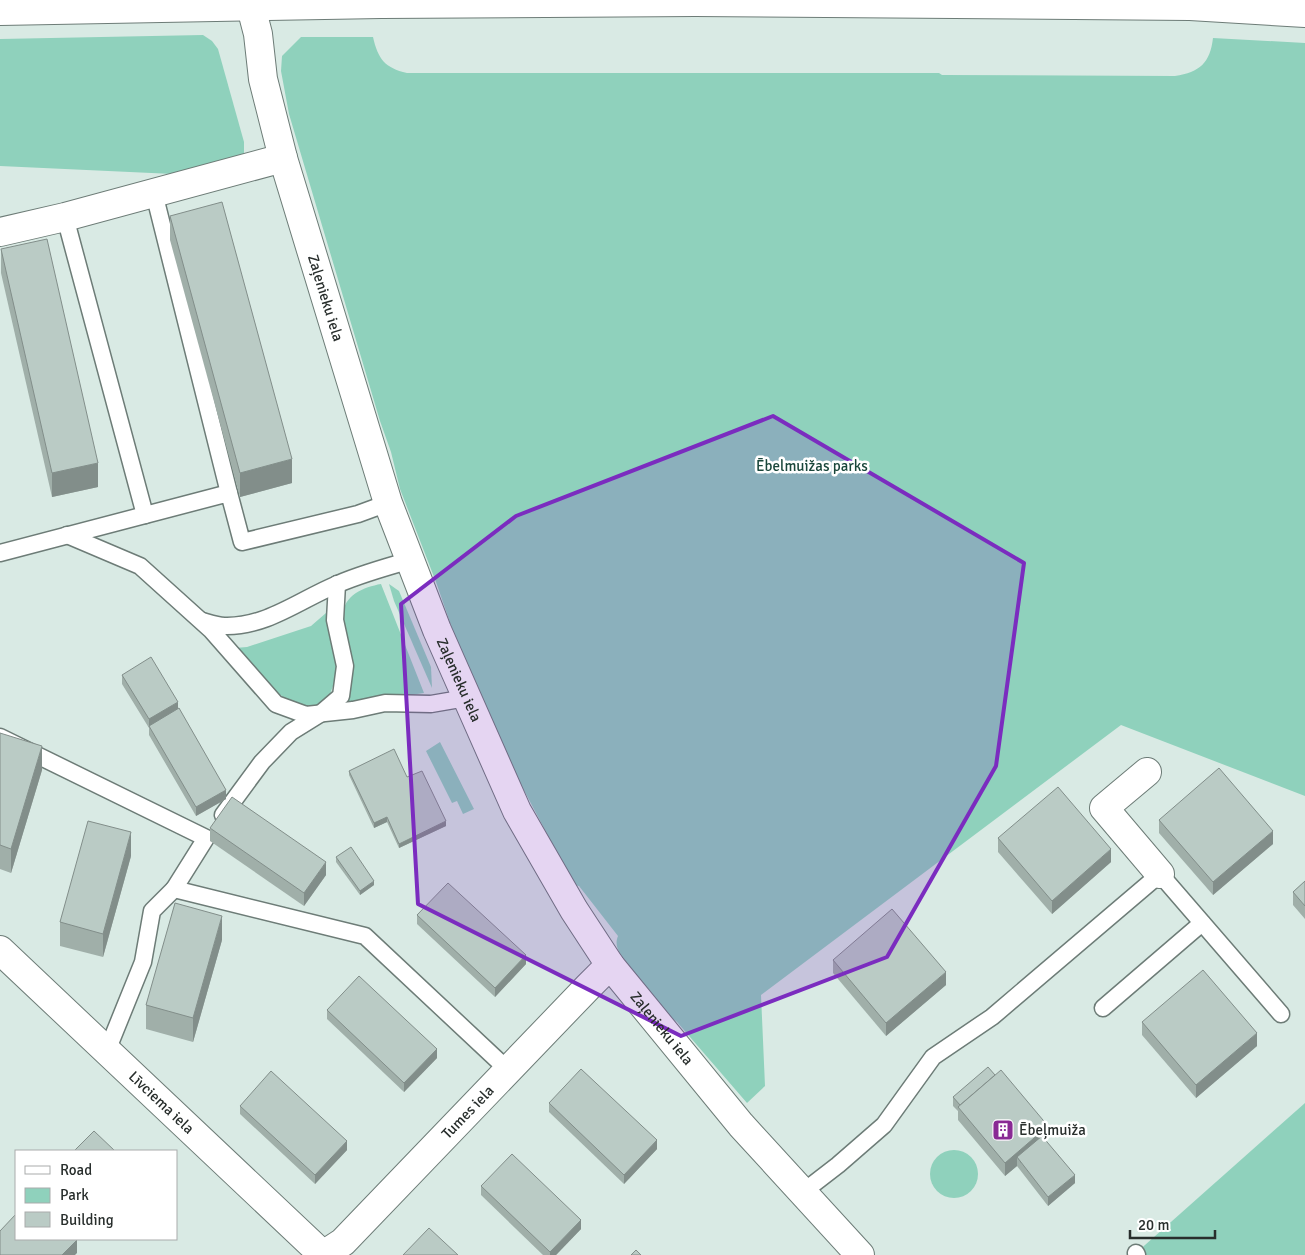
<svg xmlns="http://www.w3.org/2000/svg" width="1305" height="1255" font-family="Signika,sans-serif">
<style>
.green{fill:#8fd1bc}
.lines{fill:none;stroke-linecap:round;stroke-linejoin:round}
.lane-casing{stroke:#6d7c77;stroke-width:19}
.street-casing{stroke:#6d7c77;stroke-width:30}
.lane{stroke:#fff;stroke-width:16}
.street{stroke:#fff;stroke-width:28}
.wall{fill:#a0afa9}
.shaded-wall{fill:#828e8a}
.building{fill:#bacbc5;stroke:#828e8a}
.marked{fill:#7b2cbf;fill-opacity:0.2;stroke:#7b2cbf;stroke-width:4;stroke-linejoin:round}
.labels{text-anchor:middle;stroke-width:5;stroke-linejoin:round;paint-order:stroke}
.street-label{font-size:15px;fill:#282e2c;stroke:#fff}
.park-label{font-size:15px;fill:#19463a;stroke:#fff}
.poi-label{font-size:15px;fill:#282e2c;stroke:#fff;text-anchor:start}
</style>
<rect width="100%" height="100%" fill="#d9eae4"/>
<g class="green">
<path d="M203,35L212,41L218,49L244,142V154L173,174L0,166V39Z"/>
<path d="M301,37H373C378,59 385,68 407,73H939L942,75L1175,76C1200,72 1210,63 1213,38L1305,43V796L1121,725L761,995L765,1086L747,1103L677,1022L662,1010L621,955C617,949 615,943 618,936L579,886L574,885L508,760L454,634L436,582L400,489L391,452L380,421L289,114L281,71L282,56Z"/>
<path d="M381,584L424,693L384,699L336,709C340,687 344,665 347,643C348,634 343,625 343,616C343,595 364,587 381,584Z"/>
<path d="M389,584L399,591L431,667L432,688L394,601Z"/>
<path d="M326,613L337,659L336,678L327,702L317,709C272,698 262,682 235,648L247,647L311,626Z"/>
<path d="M440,742L474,809L463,814L457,801L452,803L426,751Z"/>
<path d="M1305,1103V1255H1134L1136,1253Z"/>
<circle cx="954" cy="1174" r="24"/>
</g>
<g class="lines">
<g class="lane-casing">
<g id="lane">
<path d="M154,193L229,493"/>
<path d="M65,217L145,515"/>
<path d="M67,535L140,566L211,630L276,704L306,715L353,710L385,703L431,704L466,698"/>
<path d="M0,553L229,493L242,542L358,514L388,503"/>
<path d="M202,621C209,623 217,626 225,626C267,627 301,599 338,584C361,574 386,567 411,560"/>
<path d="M0,737L206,838L174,889L365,936L508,1070"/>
<path d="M223,815L262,762L291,732L320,714L341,696L345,666L335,620L337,584"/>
<path d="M1103,1008L1202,923"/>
<path d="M107,1051L143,962L152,911L174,889"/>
<path d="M803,1192L838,1165L884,1125L933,1057L992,1017L1160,874L1281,1014"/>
<path d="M1136,1253L1137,1255"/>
</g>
</g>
<g class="street-casing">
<g id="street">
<path id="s1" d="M251,7L258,34L263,79L283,158L388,503L437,630L517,811L574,910L610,965L741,1125L860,1255"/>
<path d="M0,11L381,4L695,2L1190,6L1305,13"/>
<path d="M0,232L65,217L283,158"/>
<path d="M1147,772L1104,808L1160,874"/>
<path id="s2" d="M0,950L323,1255"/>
<path id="s3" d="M323,1255L343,1242L588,987L610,965"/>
</g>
</g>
<use href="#lane" class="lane"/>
<use href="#street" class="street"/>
</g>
<g class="wall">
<path d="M170,216L292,483L240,497L170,240Z"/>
<path d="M1,249L98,487L52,497L1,273Z"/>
<path d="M122,675L178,709L226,799L196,816L149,735V728L122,684Z"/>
<path d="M0,733L42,770L11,873L0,869Z"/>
<path d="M349,771L407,777L446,826L399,848L387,822L374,828L349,775Z"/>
<path d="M1159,820L1273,844L1213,895L1159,833Z"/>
<path d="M210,828L326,875L304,906L210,841Z"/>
<path d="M998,838L1111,862L1052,914L998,852Z"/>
<path d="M131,856L103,957L60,946V922Z"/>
<path d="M336,857L374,885L360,895L336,862Z"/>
<path d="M1305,881V919L1293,905V892Z"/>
<path d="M417,915L526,964L495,997L417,924Z"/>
<path d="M222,940L193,1042L146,1029V1005Z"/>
<path d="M833,960L946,985L886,1036L833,973Z"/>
<path d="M327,1010L437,1058L404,1092L327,1019Z"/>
<path d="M1142,1022L1257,1046L1196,1098L1142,1035Z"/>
<path d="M953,1097L1048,1139L1046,1141L1075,1183L1048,1206L1017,1166L1005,1176L958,1120V1111L953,1106Z"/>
<path d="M549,1103L657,1149L624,1184L549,1112Z"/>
<path d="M240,1106L347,1150L315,1184L240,1114Z"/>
<path d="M481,1186L581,1229L556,1255H543L481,1195Z"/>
</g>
<g class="shaded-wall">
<path d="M292,459V483L240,497V473Z"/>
<path d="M98,463V487L52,497V473Z"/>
<path d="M178,702V711L149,726V719Z"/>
<path d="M42,746V770L11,873V849Z"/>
<path d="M226,790V799L196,816V807Z"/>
<path d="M387,817V822L374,828V823Z"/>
<path d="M446,821V826L399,848V844Z"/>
<path d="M1273,831V844L1213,895V882Z"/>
<path d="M131,832V856L103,957V934Z"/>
<path d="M1111,849V862L1052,914V901Z"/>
<path d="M326,862V875L304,906V893Z"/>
<path d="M374,881V885L360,895V891Z"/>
<path d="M222,916V940L193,1042V1018Z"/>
<path d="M526,955V964L495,997V988Z"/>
<path d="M946,972V985L886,1036V1023Z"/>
<path d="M1257,1033V1046L1196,1098V1085Z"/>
<path d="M437,1049V1058L404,1092V1083Z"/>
<path d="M1048,1126V1139L1021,1163L1017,1157V1166L1005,1176V1163Z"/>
<path d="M657,1140V1149L624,1184V1175Z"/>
<path d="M347,1141V1150L315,1184V1175Z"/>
<path d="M1075,1175V1183L1048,1206V1197Z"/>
<path d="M581,1220V1229L556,1255H550V1252Z"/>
<path d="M77,1240V1253L75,1255H62Z"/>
</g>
<g class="building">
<path d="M222,202L292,459L240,473L170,216Z"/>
<path d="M47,239L98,463L52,473L1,249Z"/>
<path d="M151,657L178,702L149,719L122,675Z"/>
<path d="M179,708L226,790L196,807L149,726Z"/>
<path d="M0,733L42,746L11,849L0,845Z"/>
<path d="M394,749L407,777L422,771L446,821L399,844L387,817L374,823L349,771Z"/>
<path d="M1219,768L1273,831L1213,882L1159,820Z"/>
<path d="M1058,787L1111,849L1052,901L998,838Z"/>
<path d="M232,797L326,862L304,893L210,828Z"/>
<path d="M88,821L131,832L103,934L60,922Z"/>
<path d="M351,847L374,881L360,891L336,857Z"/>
<path d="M1305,881V906L1293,892Z"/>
<path d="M448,883L526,955L495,988L417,915Z"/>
<path d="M175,903L222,916L193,1018L146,1005Z"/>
<path d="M892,909L946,972L886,1023L833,960Z"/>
<path d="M1203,970L1257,1033L1196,1085L1142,1022Z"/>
<path d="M359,976L437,1049L404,1083L327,1010Z"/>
<path d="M988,1067L995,1075L960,1105L953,1097Z"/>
<path d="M581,1069L657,1140L624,1175L549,1103Z"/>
<path d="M1001,1070L1048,1126L1005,1163L958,1107Z"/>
<path d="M271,1071L347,1141L315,1175L240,1106Z"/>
<path d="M94,1131L115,1151H74Z"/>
<path d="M1042,1136L1075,1175L1048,1197L1017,1157Z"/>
<path d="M512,1154L581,1220L550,1252L481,1186Z"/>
<path d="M16,1214V1239H75L77,1240L62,1255H0V1231Z"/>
<path d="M429,1228L458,1255H403Z"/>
<path d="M636,1250L641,1255H631Z"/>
</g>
<path class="marked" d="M773,416L1024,563L996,766L887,957L681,1036L418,904L401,604L516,516Z"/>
<defs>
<g id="building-square" transform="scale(1.125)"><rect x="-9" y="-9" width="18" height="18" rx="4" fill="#892a94" stroke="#fff"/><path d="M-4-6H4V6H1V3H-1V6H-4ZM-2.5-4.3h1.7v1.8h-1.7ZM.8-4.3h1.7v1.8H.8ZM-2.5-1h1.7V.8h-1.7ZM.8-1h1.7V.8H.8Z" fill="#fff"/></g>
</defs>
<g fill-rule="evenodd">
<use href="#building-square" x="1003" y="1130"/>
</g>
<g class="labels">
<g class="street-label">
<text dy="5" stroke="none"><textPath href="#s1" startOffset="301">Zaļenieku iela</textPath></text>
<text dy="5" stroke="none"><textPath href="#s1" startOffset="706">Zaļenieku iela</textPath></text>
<text dy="5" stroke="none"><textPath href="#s1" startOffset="1111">Zaļenieku iela</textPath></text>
<text dy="5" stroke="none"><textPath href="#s2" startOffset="222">Līvciema iela</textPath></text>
<text dy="5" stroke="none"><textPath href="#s3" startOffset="204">Tumes iela</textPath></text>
</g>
<g class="park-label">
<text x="812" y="471">Ēbelmuižas parks</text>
</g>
<g class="poi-label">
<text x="1019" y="1135">Ēbeļmuiža</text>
</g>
</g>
<rect x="15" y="1150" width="162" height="90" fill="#ffffff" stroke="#a9abab"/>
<rect x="25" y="1166" width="25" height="8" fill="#ffffff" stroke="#a9abab"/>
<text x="60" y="1175" font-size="15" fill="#282e2c">Road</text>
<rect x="25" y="1188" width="25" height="15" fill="#8fd1bc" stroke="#a9abab"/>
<text x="60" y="1200" font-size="15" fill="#282e2c">Park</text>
<rect x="25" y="1212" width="25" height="15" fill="#bacbc5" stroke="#a9abab"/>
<text x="60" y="1225" font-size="15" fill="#282e2c">Building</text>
<path d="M1130 1230v8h85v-8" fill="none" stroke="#282e2c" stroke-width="2.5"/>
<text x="1138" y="1230" font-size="15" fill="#282e2c" stroke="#ffffff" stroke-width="4" paint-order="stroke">20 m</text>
</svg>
